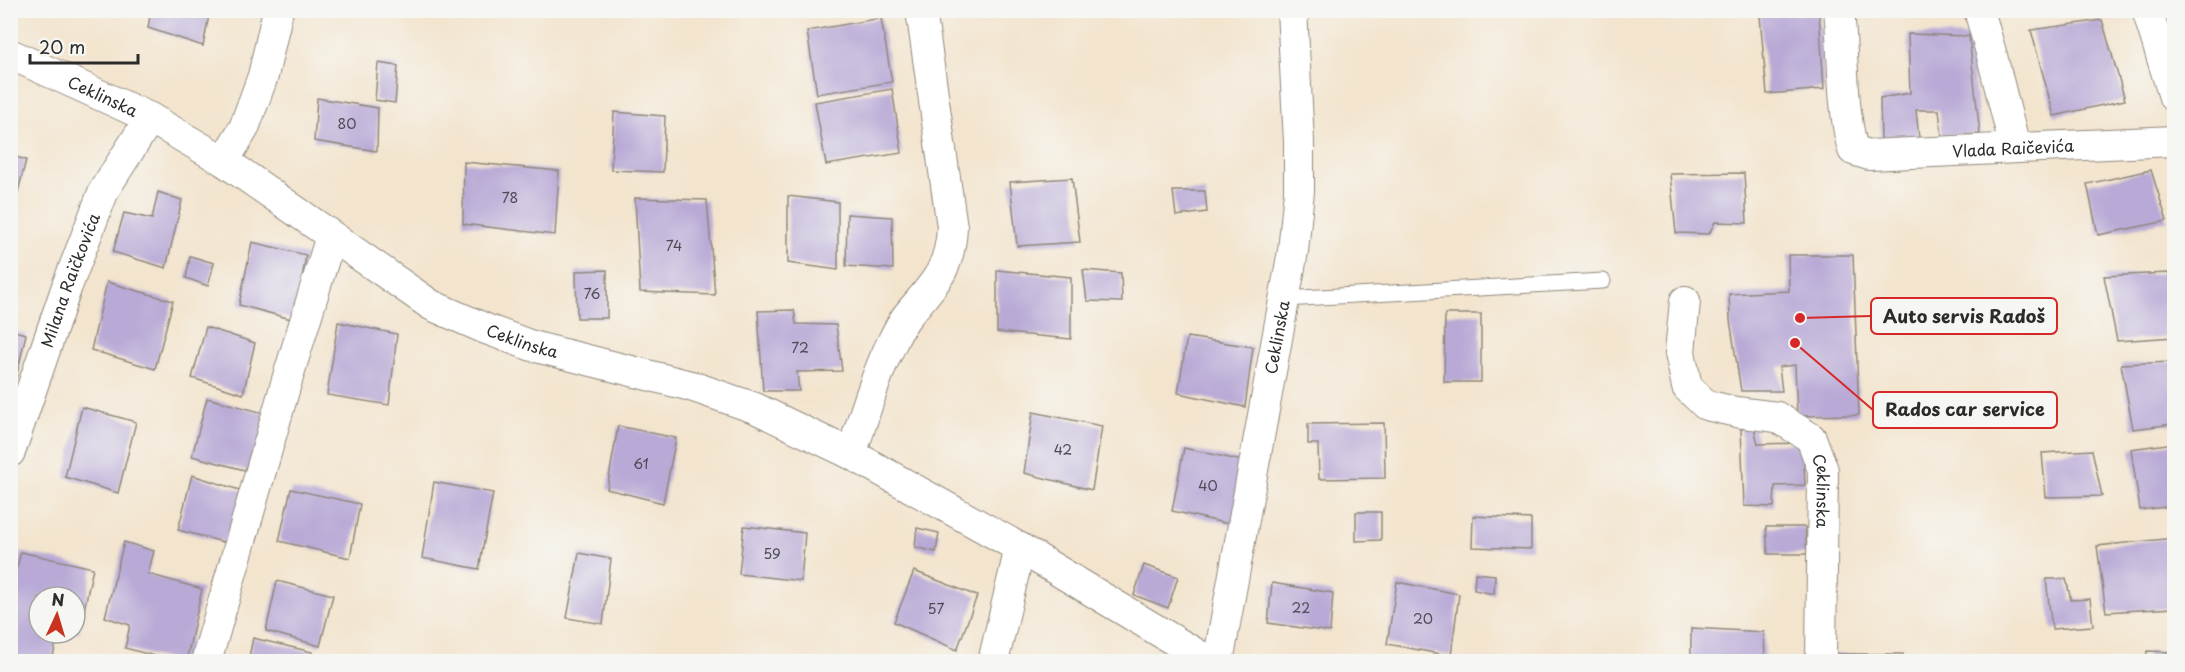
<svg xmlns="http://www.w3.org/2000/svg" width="2185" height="672" font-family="'Playpen Sans',sans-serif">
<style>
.building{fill:#b8a9d6}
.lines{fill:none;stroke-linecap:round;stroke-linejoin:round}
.lane-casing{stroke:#8f887c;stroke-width:17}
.street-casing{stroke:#8f887c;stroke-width:32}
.lane{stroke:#fff;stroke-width:15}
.street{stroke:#fff;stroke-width:30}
.labels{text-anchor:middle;stroke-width:4.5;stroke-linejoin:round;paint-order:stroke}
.number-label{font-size:14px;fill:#4e4a56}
.street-label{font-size:16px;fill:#2b2b2b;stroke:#f6f6f2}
.leader{fill:none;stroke:#d62828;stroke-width:2}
.callout-dot{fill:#d62828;stroke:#f6f6f2;stroke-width:2}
.callout{fill:#f6f6f2;stroke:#d62828;stroke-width:2}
.callout-label{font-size:18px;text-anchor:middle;font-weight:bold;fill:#2b2b2b}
</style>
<rect width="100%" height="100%" fill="#f6f6f2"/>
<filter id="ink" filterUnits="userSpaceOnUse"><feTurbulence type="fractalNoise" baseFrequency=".0167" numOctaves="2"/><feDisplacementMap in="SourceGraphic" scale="12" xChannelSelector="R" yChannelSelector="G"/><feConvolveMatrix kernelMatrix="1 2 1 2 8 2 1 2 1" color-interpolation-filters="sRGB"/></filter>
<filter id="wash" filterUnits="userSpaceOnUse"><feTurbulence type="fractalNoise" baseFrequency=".008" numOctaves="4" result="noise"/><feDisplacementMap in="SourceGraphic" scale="24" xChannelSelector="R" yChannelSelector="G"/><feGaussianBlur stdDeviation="1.35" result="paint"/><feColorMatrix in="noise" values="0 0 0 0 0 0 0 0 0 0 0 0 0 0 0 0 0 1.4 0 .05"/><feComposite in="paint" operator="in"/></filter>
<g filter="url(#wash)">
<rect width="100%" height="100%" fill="#f3e4cd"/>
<g id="blocks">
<g class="building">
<path d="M151,10H210L203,46L148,28Z"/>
<path d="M1819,13L1824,89L1767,94L1760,16Z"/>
<path d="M881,18L892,82L817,94L807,31Z"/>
<path d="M2102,20L2125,100L2054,116L2031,30Z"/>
<path d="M1908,34L1969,36L1980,134L1942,137L1939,110H1916L1919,138L1881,140L1880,98L1910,93Z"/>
<path d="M378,63L398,66L395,103L375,100Z"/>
<path d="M892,89L902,153L826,165L815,102Z"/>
<path d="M317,98L378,108L377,151L314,141Z"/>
<path d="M614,112L665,116L663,172L611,170Z"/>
<path d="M10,155L26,160L11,219H10Z"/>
<path d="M464,162L559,171L555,235L463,224Z"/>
<path d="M2151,170L2167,221L2098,235L2087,184Z"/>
<path d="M1744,173L1747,223L1715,222L1709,234L1676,233L1670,174Z"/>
<path d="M1072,178L1080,242L1017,246L1010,182Z"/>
<path d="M1173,191H1205L1207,212L1176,216Z"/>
<path d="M158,192L182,200L166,268L113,252L124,213L152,219Z"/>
<path d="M788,196L838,202V270L788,263Z"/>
<path d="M635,198L707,200L715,295L640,292Z"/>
<path d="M847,214L892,217L893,269L846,266Z"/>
<path d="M252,242L306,255L295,320L239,305Z"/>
<path d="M1788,255H1853L1859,415L1797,416L1795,365L1779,367L1782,391H1741L1730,320L1729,294L1789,291Z"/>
<path d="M190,256L214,263L208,286L186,278Z"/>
<path d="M607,270V318H577L576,271Z"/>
<path d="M997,270L1071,277V339L997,332Z"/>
<path d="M1083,270L1121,273L1122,302L1087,301Z"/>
<path d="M2169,273L2174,304V337L2117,341L2104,276Z"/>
<path d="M107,282L173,301L155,369L91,350Z"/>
<path d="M794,310L796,324L836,325L842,371L797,372L799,391H763L758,311Z"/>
<path d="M1445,314H1481V382H1444Z"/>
<path d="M338,322L397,334L389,405L327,395Z"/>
<path d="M206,327L255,343L243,394L192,378Z"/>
<path d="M10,330L26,334L16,379L10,378Z"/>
<path d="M1187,337L1253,347L1245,407L1178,393Z"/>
<path d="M2174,362V424L2133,429L2121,364Z"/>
<path d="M207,398L268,414L252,472L192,456Z"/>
<path d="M82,407L136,422L118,493L65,477Z"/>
<path d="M1033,412L1102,426L1092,490L1024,473Z"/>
<path d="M1384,423L1385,478L1319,479L1318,444H1308V424Z"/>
<path d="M618,426L676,438L663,503L607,489Z"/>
<path d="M1754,427L1758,444L1803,443L1805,485L1775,486L1774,507L1744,506L1741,429Z"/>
<path d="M2174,443V506L2140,510L2131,449Z"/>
<path d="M1184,448L1243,461L1233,525L1172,511Z"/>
<path d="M2092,450L2102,496L2046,497L2042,453Z"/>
<path d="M192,475L246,492L231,544L178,530Z"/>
<path d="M434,482L493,493L479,569L422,558Z"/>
<path d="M291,489L360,504L350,558L279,541Z"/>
<path d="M1356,512H1381V540L1356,541Z"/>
<path d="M1473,516L1531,519V549L1472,547Z"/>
<path d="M744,526L805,533L801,581L739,574Z"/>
<path d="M1766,527H1805L1807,554H1768Z"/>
<path d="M917,528L939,533L936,552L915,547Z"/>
<path d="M2174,538V608L2106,612L2097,546Z"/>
<path d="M124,542L154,551L148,574L202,589L186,662H177L125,648L130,625L105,617Z"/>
<path d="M21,552L93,568L79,633L75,632V597H39V633H58L52,662H10V593Z"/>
<path d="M579,553L611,559L603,624L567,618Z"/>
<path d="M1144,565L1178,577L1168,608L1134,595Z"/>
<path d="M914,571L977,596L957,650L894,622Z"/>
<path d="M1475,573L1495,575L1494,594L1474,590Z"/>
<path d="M2046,579H2066L2071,600L2090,599L2093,626L2052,629Z"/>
<path d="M277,581L333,595L320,646L266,631Z"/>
<path d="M1397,582L1459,594L1451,656L1387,644Z"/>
<path d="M1272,583L1333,593L1330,632L1268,623Z"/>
<path d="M1691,628L1764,632L1765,662H1691Z"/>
<path d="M253,638L312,652L310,662H248Z"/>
<path d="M2147,651L2174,652V662H2147Z"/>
<path d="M1836,654H1903L1904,662H1837Z"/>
</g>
</g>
</g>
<g filter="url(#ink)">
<use href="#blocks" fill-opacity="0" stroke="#8f887c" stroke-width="1.5"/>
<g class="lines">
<g class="lane-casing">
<path id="lane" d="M1284,299L1603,281"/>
</g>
<g class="street-casing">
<g id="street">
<path id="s1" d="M1839,10C1844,56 1841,105 1853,150L1869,155L2174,141"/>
<path d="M1979,10L1992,56L2015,148"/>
<path d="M2147,10L2174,97"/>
<path id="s2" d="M10,54L150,118L224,161L431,305L486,329L532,346L691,386L755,408L851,454L1020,548L1210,662"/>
<path d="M224,161L244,128L263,76L278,10"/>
<path id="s3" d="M1685,301L1680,352L1687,387L1706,405L1736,412L1777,417L1811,438L1823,470L1821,662"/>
<path id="s4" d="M10,452L67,286L104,190L150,118"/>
<path d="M851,454C863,421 872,385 887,353C893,341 899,326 907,316C933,284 950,272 952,227L921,10"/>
<path d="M206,662L287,380L331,236"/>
<path d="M993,662L1020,548"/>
<path id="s5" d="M1218,662L1293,251L1299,191V142L1292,10"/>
</g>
</g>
<use href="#lane" class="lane"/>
<use href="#street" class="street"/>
</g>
</g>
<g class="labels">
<g class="number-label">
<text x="347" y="129">80</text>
<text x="510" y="203">78</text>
<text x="674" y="251">74</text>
<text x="592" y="299">76</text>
<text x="800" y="353">72</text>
<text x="1063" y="455">42</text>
<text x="641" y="469">61</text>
<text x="1208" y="491">40</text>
<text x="772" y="559">59</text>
<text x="1301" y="613">22</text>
<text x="936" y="614">57</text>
<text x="1423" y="624">20</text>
</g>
<g class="street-label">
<text dy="6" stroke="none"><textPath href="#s2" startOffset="102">Ceklinska</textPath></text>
<text dy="6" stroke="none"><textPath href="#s1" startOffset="302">Vlada Raičevića</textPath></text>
<text dy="6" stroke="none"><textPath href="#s4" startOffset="182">Milana Raičkovića</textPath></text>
<text dy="6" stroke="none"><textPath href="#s5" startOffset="330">Ceklinska</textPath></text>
<text dy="6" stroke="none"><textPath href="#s2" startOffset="590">Ceklinska</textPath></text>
<text dy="6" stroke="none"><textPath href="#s3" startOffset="280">Ceklinska</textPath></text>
</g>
</g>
<path class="leader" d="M1800 318L1871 316M1795 343L1873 410"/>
<g class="callout-dot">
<circle cx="1800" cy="318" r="6"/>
<circle cx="1795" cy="343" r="6"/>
</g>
<g class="callout">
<rect x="1871" y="298" width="186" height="36" rx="6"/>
<rect x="1873" y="392" width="184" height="36" rx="6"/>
</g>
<g class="callout-label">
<text x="1964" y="323">Auto servis Radoš</text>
<text x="1965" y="416">Rados car service</text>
</g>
<rect width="2185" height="672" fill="none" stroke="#f6f6f2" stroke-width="36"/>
<g transform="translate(57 615) rotate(4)"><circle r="28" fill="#f6f6f2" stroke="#a5a5a2" stroke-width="1.5"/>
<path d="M0-4.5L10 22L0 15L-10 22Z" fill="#c8321e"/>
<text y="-9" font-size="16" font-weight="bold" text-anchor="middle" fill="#2b2b2b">N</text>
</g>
<path d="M30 54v9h108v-9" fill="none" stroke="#2b2b2b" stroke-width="3"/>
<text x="39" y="54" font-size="18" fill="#2b2b2b" stroke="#f6f6f2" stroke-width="4.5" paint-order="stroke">20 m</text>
</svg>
